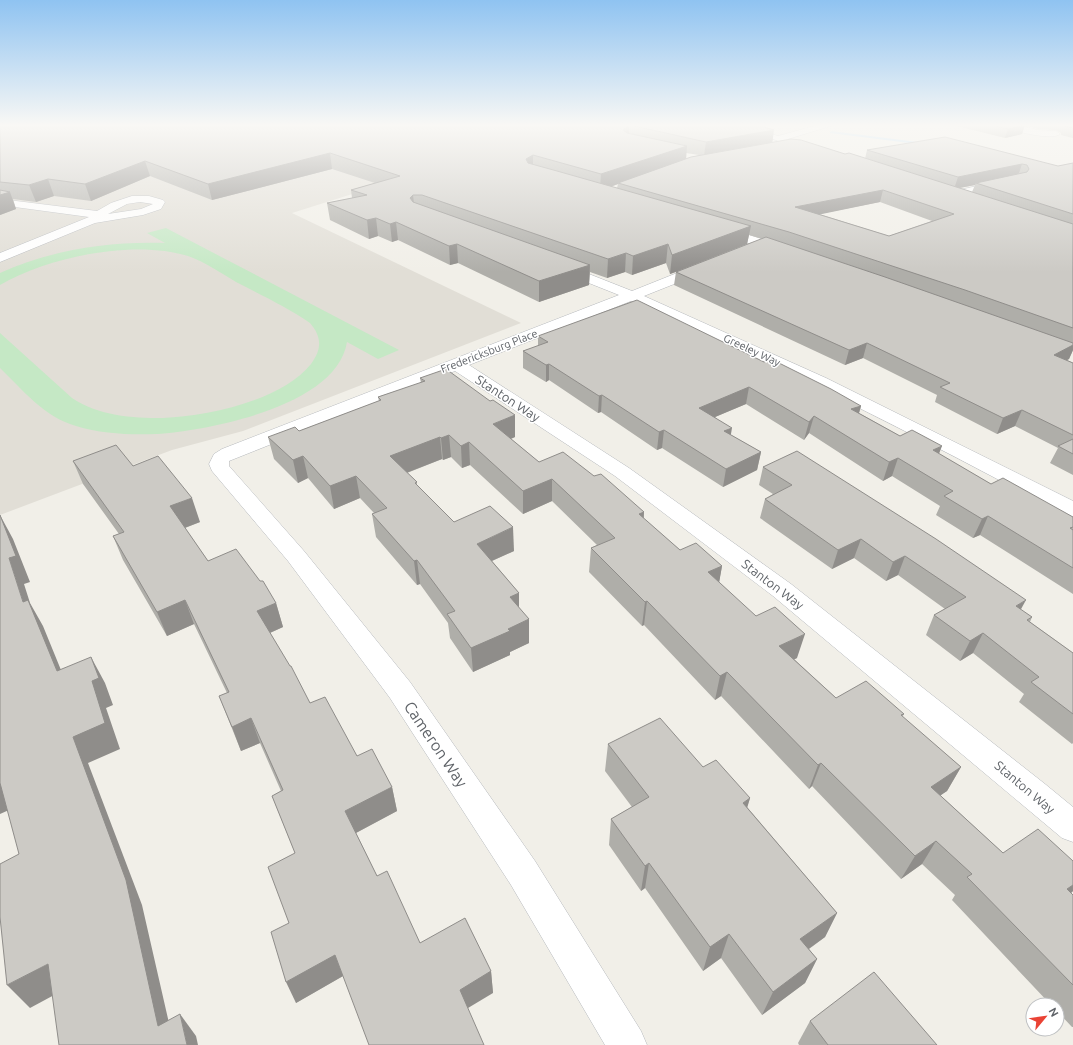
<svg xmlns="http://www.w3.org/2000/svg" width="1073" height="1045" font-family="Ubuntu,sans-serif">
<style>
.education{fill:#e1ded6}
.green{fill:#c5e8c5}
.lines{fill:none;stroke-linecap:round;stroke-linejoin:round}
.stream{fill:#aadaff;fill-rule:evenodd}
.minor-casing{stroke:#b5b8bc;stroke-width:1}
.minor{fill:#fff;fill-rule:evenodd}
.wall{fill:#afaea9;fill-rule:evenodd}
.shaded-wall{fill:#8f8d8a}
.building{fill:#cccac5;stroke:#8f8d8a;fill-rule:evenodd}
.labels{text-anchor:middle;stroke-width:3;stroke-linejoin:round;paint-order:stroke}
.far-street-label{font-size:11px;fill:#5f6368;stroke:#fff}
.street-label{font-size:13px;fill:#5f6368;stroke:#fff}
.near-street-label{font-size:16px;fill:#5f6368;stroke:#fff}
</style>
<rect width="100%" height="100%" fill="#f1efe8"/>
<path class="education" d="M0,125H571L292,213L521,323L243,431L172,450L0,515Z"/>
<path class="green" d="M166,228L399,350L378,359L347,342C337,406 210,430 157,434C130,435 102,434 76,426C44,417 23,390 0,368V333L72,398C99,416 131,418 163,418C208,416 281,401 311,364C322,349 322,337 310,323C287,307 261,295 236,282C221,273 205,262 188,256C134,239 48,257 0,285V273C51,250 109,241 165,243L147,233Z"/>
<g class="lines">
<path class="stream" d="M831,131L925,143L927,144L925,145L830,133Z"/>
<g class="minor-casing">
<g id="minor">
<path d="M729,125H743L778,136L818,125H834L788,139L816,147L818,149L816,151L813,152Z"/>
<path d="M1001,125H1017L1038,130L1056,131L1060,134C1053,141 1009,131 1001,125Z"/>
<path d="M1003,180L1008,183L1007,185L951,198L946,195L947,193Z"/>
<path d="M132,196H149L163,200L165,202L161,209L143,215L95,223L0,262V253L89,217L0,205V199L97,211L111,203ZM140,202L153,204L141,209L108,214L127,204Z"/>
<path d="M719,226L789,247L790,250L789,253L784,254L715,233L713,230L715,227Z"/>
<path d="M561,263L632,291L697,265H707L709,268L707,271L644,296L826,378L1073,501V517L1065,515C923,439 779,365 631,301L469,365L629,468L791,584L1045,784L1073,807V842L1062,838L773,596L615,476L455,371L229,461V466L304,551L410,682L535,861L641,1031L647,1045H605L511,885L390,698L288,561L212,471L209,464L214,454L222,449L619,295L556,270L554,267L556,264Z"/>
</g>
</g>
<use href="#minor" class="minor"/>
</g>
<g class="wall">
<path d="M0,125H757L772,142L845,154L865,159L867,150L1058,166L1073,163V350L1069,359L1067,360L1073,363V475L1050,463L1058,448L1015,426L997,434L935,402L937,395L863,358L845,365L674,285L676,272L670,274L666,263L632,275L625,272L607,278L590,272L589,285L539,302L458,263L450,265L398,240L392,242L378,236L369,239L330,220L327,203L352,198L351,190L375,183L332,169L212,200L150,176L91,201L54,196L36,202L13,199L16,209L0,215ZM686,153L699,155L686,159ZM618,184L617,188L611,187ZM975,185L972,192L959,188ZM880,202L932,221L889,236L819,214ZM749,235L762,239L747,244Z"/>
<path d="M953,125H1025L1022,134L1005,138Z"/>
<path d="M1025,125H1073V138L1061,135V133L1056,130L1038,129Z"/>
<path d="M538,336L764,362L861,406L859,413L900,436L939,454L991,484L1073,517V594L980,535L973,538L936,515L940,506L892,476L883,481L809,433L804,440L746,404L715,417L731,435L761,452L757,470L723,487L662,448L657,450L601,412L598,413L549,380L546,382L523,368V351L538,346Z"/>
<path d="M420,378L515,437L511,439L539,462L594,476L644,512V519L680,550L722,566L719,582L797,658L794,659L836,698L904,714L902,717L961,767L947,791L940,795L1003,853L1073,861V891L1071,893L1073,895V1027H1072L1057,1011V1005H1051L952,900L955,895L922,864L901,879L812,786L809,789L721,696L715,700L644,625L642,626L589,572L591,548L597,545L552,501L523,514L470,465L462,468L451,457L443,460L442,459L407,473L417,482V485L454,522L514,551L492,561L519,593V608L529,619V643L510,652V655L473,672L450,638L448,623L420,584L417,585L376,537L372,514L374,513L360,498L334,509L308,478L298,483L274,459L268,437L299,431L379,401L378,397L421,383Z"/>
<path d="M73,461L133,466L200,522L185,528L208,561L276,603L283,627L270,633L310,703L357,756L392,787L397,811L356,833L377,876L420,943L491,971L493,993L343,976L296,1003L289,923L295,853L272,796L281,791L260,743L241,751L219,696L227,693L194,624L167,636L123,560L113,536L119,534L83,484Z"/>
<path d="M763,467L1021,610L1032,617L1030,622L1073,653V743L1072,744L1019,702L1024,694L973,653L960,661L926,635L934,615L945,609L898,575L886,581L854,558L832,569L760,518L765,499L773,494L759,485Z"/>
<path d="M608,744L703,767L750,798L747,807L837,913L825,937L809,949L817,959L805,983L762,1015L721,958L703,971L645,888L641,891L609,845L611,819L632,807L605,771Z"/>
<path d="M810,1021L937,1045H799L798,1043Z"/>
</g>
<g class="shaded-wall">
<path d="M629,125V140L623,130Z"/>
<path d="M1023,125H1025L1022,134L1005,138L1008,129Z"/>
<path d="M774,130L772,145L704,156L706,142Z"/>
<path d="M687,146L686,161L618,183V184L600,190L601,174Z"/>
<path d="M330,153L332,169L212,200L208,184Z"/>
<path d="M533,155V171L526,159Z"/>
<path d="M145,161L150,176L91,201L85,184Z"/>
<path d="M1022,164L1018,176L976,183L975,185L954,189L958,177Z"/>
<path d="M48,179L54,196L36,202L29,185Z"/>
<path d="M883,190L880,202L793,220L795,207Z"/>
<path d="M10,192L16,209L0,215V195Z"/>
<path d="M413,195L415,212L410,198Z"/>
<path d="M376,218L378,236L369,239L367,220Z"/>
<path d="M396,222L398,240L392,242L390,224Z"/>
<path d="M751,226L747,244L670,274L672,255Z"/>
<path d="M457,244L458,263L450,265L449,246Z"/>
<path d="M668,244L666,263L632,275L633,256Z"/>
<path d="M626,253L625,272L607,278L608,259Z"/>
<path d="M590,265L589,285L539,302V281Z"/>
<path d="M867,343L863,358L845,365L849,350Z"/>
<path d="M1073,345V350L1069,359L1047,370L1054,355Z"/>
<path d="M549,364V380L546,382V365Z"/>
<path d="M749,387L746,404L696,425L699,408Z"/>
<path d="M602,395L601,412L598,413L599,396Z"/>
<path d="M861,406L856,423L851,409Z"/>
<path d="M1022,410L1015,426L997,434L1003,418Z"/>
<path d="M515,415V437L493,446V424Z"/>
<path d="M814,416L809,433L804,440L809,422Z"/>
<path d="M732,428L729,445L724,431Z"/>
<path d="M664,430L662,448L657,450L659,432Z"/>
<path d="M449,435L451,457L443,460L441,438Z"/>
<path d="M440,437L442,459L393,478L390,456Z"/>
<path d="M469,442L470,465L462,468L461,446Z"/>
<path d="M942,446L935,464L933,450Z"/>
<path d="M761,452L757,470L723,487L726,469Z"/>
<path d="M303,456L308,478L298,483L293,460Z"/>
<path d="M898,458L892,476L883,481L889,462Z"/>
<path d="M356,476L360,498L334,509L330,486Z"/>
<path d="M552,479V501L523,514V491Z"/>
<path d="M192,498L200,522L179,530L170,506Z"/>
<path d="M644,512L642,535L639,514Z"/>
<path d="M0,515L13,539L30,582L24,584L30,603L43,626L72,697L57,671L23,602L9,558Z"/>
<path d="M988,516L980,535L973,538L982,519Z"/>
<path d="M513,527L514,551L478,567L477,544Z"/>
<path d="M861,539L854,558L832,569L838,550Z"/>
<path d="M905,556L898,575L886,581L893,562Z"/>
<path d="M417,560L420,584L417,585L414,561Z"/>
<path d="M722,566L718,589L708,572Z"/>
<path d="M519,593V617L510,597Z"/>
<path d="M185,600L194,624L167,636L157,612Z"/>
<path d="M1026,600L1015,620L1016,606Z"/>
<path d="M647,601L644,625L642,626L645,602Z"/>
<path d="M276,603L283,627L265,635L257,611Z"/>
<path d="M529,619V643L510,652V655L473,672L471,648L508,629Z"/>
<path d="M983,633L973,653L960,661L970,641Z"/>
<path d="M805,634L797,658L773,670L779,646Z"/>
<path d="M91,657L105,683L113,705L106,708L120,749L88,763L142,905L174,1045L158,1026L73,737L92,681Z"/>
<path d="M727,672L721,696L715,700L720,676Z"/>
<path d="M251,718L260,743L241,751L232,727Z"/>
<path d="M821,763L812,786L809,789L818,765Z"/>
<path d="M961,767L947,791L918,811L931,787Z"/>
<path d="M0,781L18,806L0,814Z"/>
<path d="M392,787L397,811L352,835L345,811Z"/>
<path d="M750,798L742,825L743,803Z"/>
<path d="M936,841L922,864L901,879L915,856Z"/>
<path d="M649,863L645,888L641,891L645,866Z"/>
<path d="M1073,885V891L1067,897V889Z"/>
<path d="M837,913L825,937L789,963L800,939Z"/>
<path d="M729,934L721,958L703,971L710,947Z"/>
<path d="M335,955L343,976L296,1003L286,982Z"/>
<path d="M817,959L805,983L762,1015L773,992Z"/>
<path d="M48,964L69,987L30,1008L7,985Z"/>
<path d="M491,971L493,993L463,1011L460,990Z"/>
<path d="M180,1014L196,1036L198,1045H187Z"/>
</g>
<g class="building">
<path d="M0,125H629L623,130L627,133L687,146L601,174L533,155L526,159L528,163L557,171L751,226L672,255L668,244L633,256L626,253L608,259L422,195H413L410,198L413,202L590,265L539,281L457,244L449,246L396,222L390,224L376,218L367,220L327,203L367,195L351,190L400,176L330,153L208,184L145,161L85,184L48,179L29,185L0,182Z"/>
<path d="M630,125H757L774,130L706,142Z"/>
<path d="M992,125H1023L1008,129Z"/>
<path d="M1064,125H1073V128L1064,126Z"/>
<path d="M945,137L1058,166L1073,163V214L976,183L1027,172L1029,169L1027,165L1022,164L958,177L867,150Z"/>
<path d="M791,139L801,140L845,154L849,153L1073,224V328L965,290L789,232L618,183L691,157ZM883,190L954,214L889,236L795,207Z"/>
<path d="M0,190L10,192L0,195Z"/>
<path d="M766,237L885,277L1073,343V345L1054,355L1073,363V435L1022,410L1003,418L940,387L950,383L867,343L849,350L676,272Z"/>
<path d="M637,300L764,362L771,359L831,389L861,406L851,409L900,436L912,430L942,446L933,450L991,484L1003,478L1073,517V527L1070,528L1073,530V568L988,516L982,519L944,496L953,491L898,458L889,462L814,416L809,422L749,387L699,408L732,428L724,431L761,452L726,469L664,430L659,432L602,395L599,396L549,364L546,365L523,351L548,342L538,336Z"/>
<path d="M446,369L490,401L493,400L515,415L493,424L539,462L563,452L594,476L601,474L644,512L639,514L680,550L696,543L722,566L708,572L756,616L775,607L805,634L779,646L836,698L866,681L904,714L901,715L961,767L931,787L1003,853L1038,829L1073,861V885L1067,889L1073,895V985L967,877L972,874L936,841L915,856L821,763L818,765L727,672L720,676L647,601L645,602L591,548L615,538L552,479L523,491L469,442L461,446L449,435L441,438L440,437L390,456L417,482L415,483L454,522L490,506L513,527L477,544L519,593L510,597L529,619L508,629L510,631L471,648L447,614L455,611L417,560L414,561L372,514L387,508L356,476L330,486L303,456L293,460L268,437L295,427L299,431L381,400L378,397L425,381L420,378Z"/>
<path d="M1073,439V454L1058,446Z"/>
<path d="M116,445L133,466L158,456L192,498L170,506L208,561L236,549L260,581H263L276,603L257,611L290,666H291L310,703L325,697L357,756L372,749L392,787L345,811L377,876L387,871L420,943L465,918L491,971L460,990L484,1045H369L335,955L286,982L271,932L289,923L268,867L295,853L272,796L283,790L251,718L232,727L219,696L229,692L185,600L157,612L113,536L124,532L73,461Z"/>
<path d="M797,451L936,539L1026,600L1016,606L1032,617L1027,620L1073,653V714L1031,682L1039,677L983,633L970,641L934,615L966,597L905,556L893,562L861,539L838,550L765,499L792,485L763,467Z"/>
<path d="M0,515L16,556L9,558L23,602L28,600L57,671L91,657L99,678L92,681L105,723L73,737L126,880L158,1026L180,1014L187,1045H59L48,964L7,985L0,917V864L19,854L0,783Z"/>
<path d="M660,718L703,767L716,760L750,798L743,803L837,913L800,939L817,959L773,992L729,934L710,947L649,863L645,866L611,819L649,797L608,744Z"/>
<path d="M874,972L937,1045H828L810,1021Z"/>
</g>
<linearGradient id="sky" x2="0" y2="1"><stop stop-color="#8fc3f1"/><stop offset="0.46" stop-color="#f9f8f5"/><stop offset="1" stop-color="#f9f8f5" stop-opacity="0"/></linearGradient>
<rect width="1073" height="272" fill="url(#sky)"/>
<g class="labels">
<g class="far-street-label">
<text transform="translate(752 350) rotate(25)" y="4">Greeley Way</text>
<text transform="translate(489 351) rotate(-21)" y="4">Fredericksburg Place</text>
</g>
<g class="street-label">
<text transform="translate(508 398) rotate(33)" y="5">Stanton Way</text>
<text transform="translate(773 584) rotate(37)" y="5">Stanton Way</text>
<text transform="translate(1025 787) rotate(40)" y="5">Stanton Way</text>
</g>
<g class="near-street-label">
<text transform="translate(436 744) rotate(56)" y="6">Cameron Way</text>
</g>
</g>
<g transform="translate(1045 1017) rotate(61)"><circle r="19" fill="#ffffff" stroke="#bfc1c3"/>
<path d="M0-3L7 15L0 10L-7 15Z" fill="#ea4335"/>
<text y="-6" font-size="11" font-weight="bold" text-anchor="middle" fill="#5f6368">N</text>
</g>
</svg>
